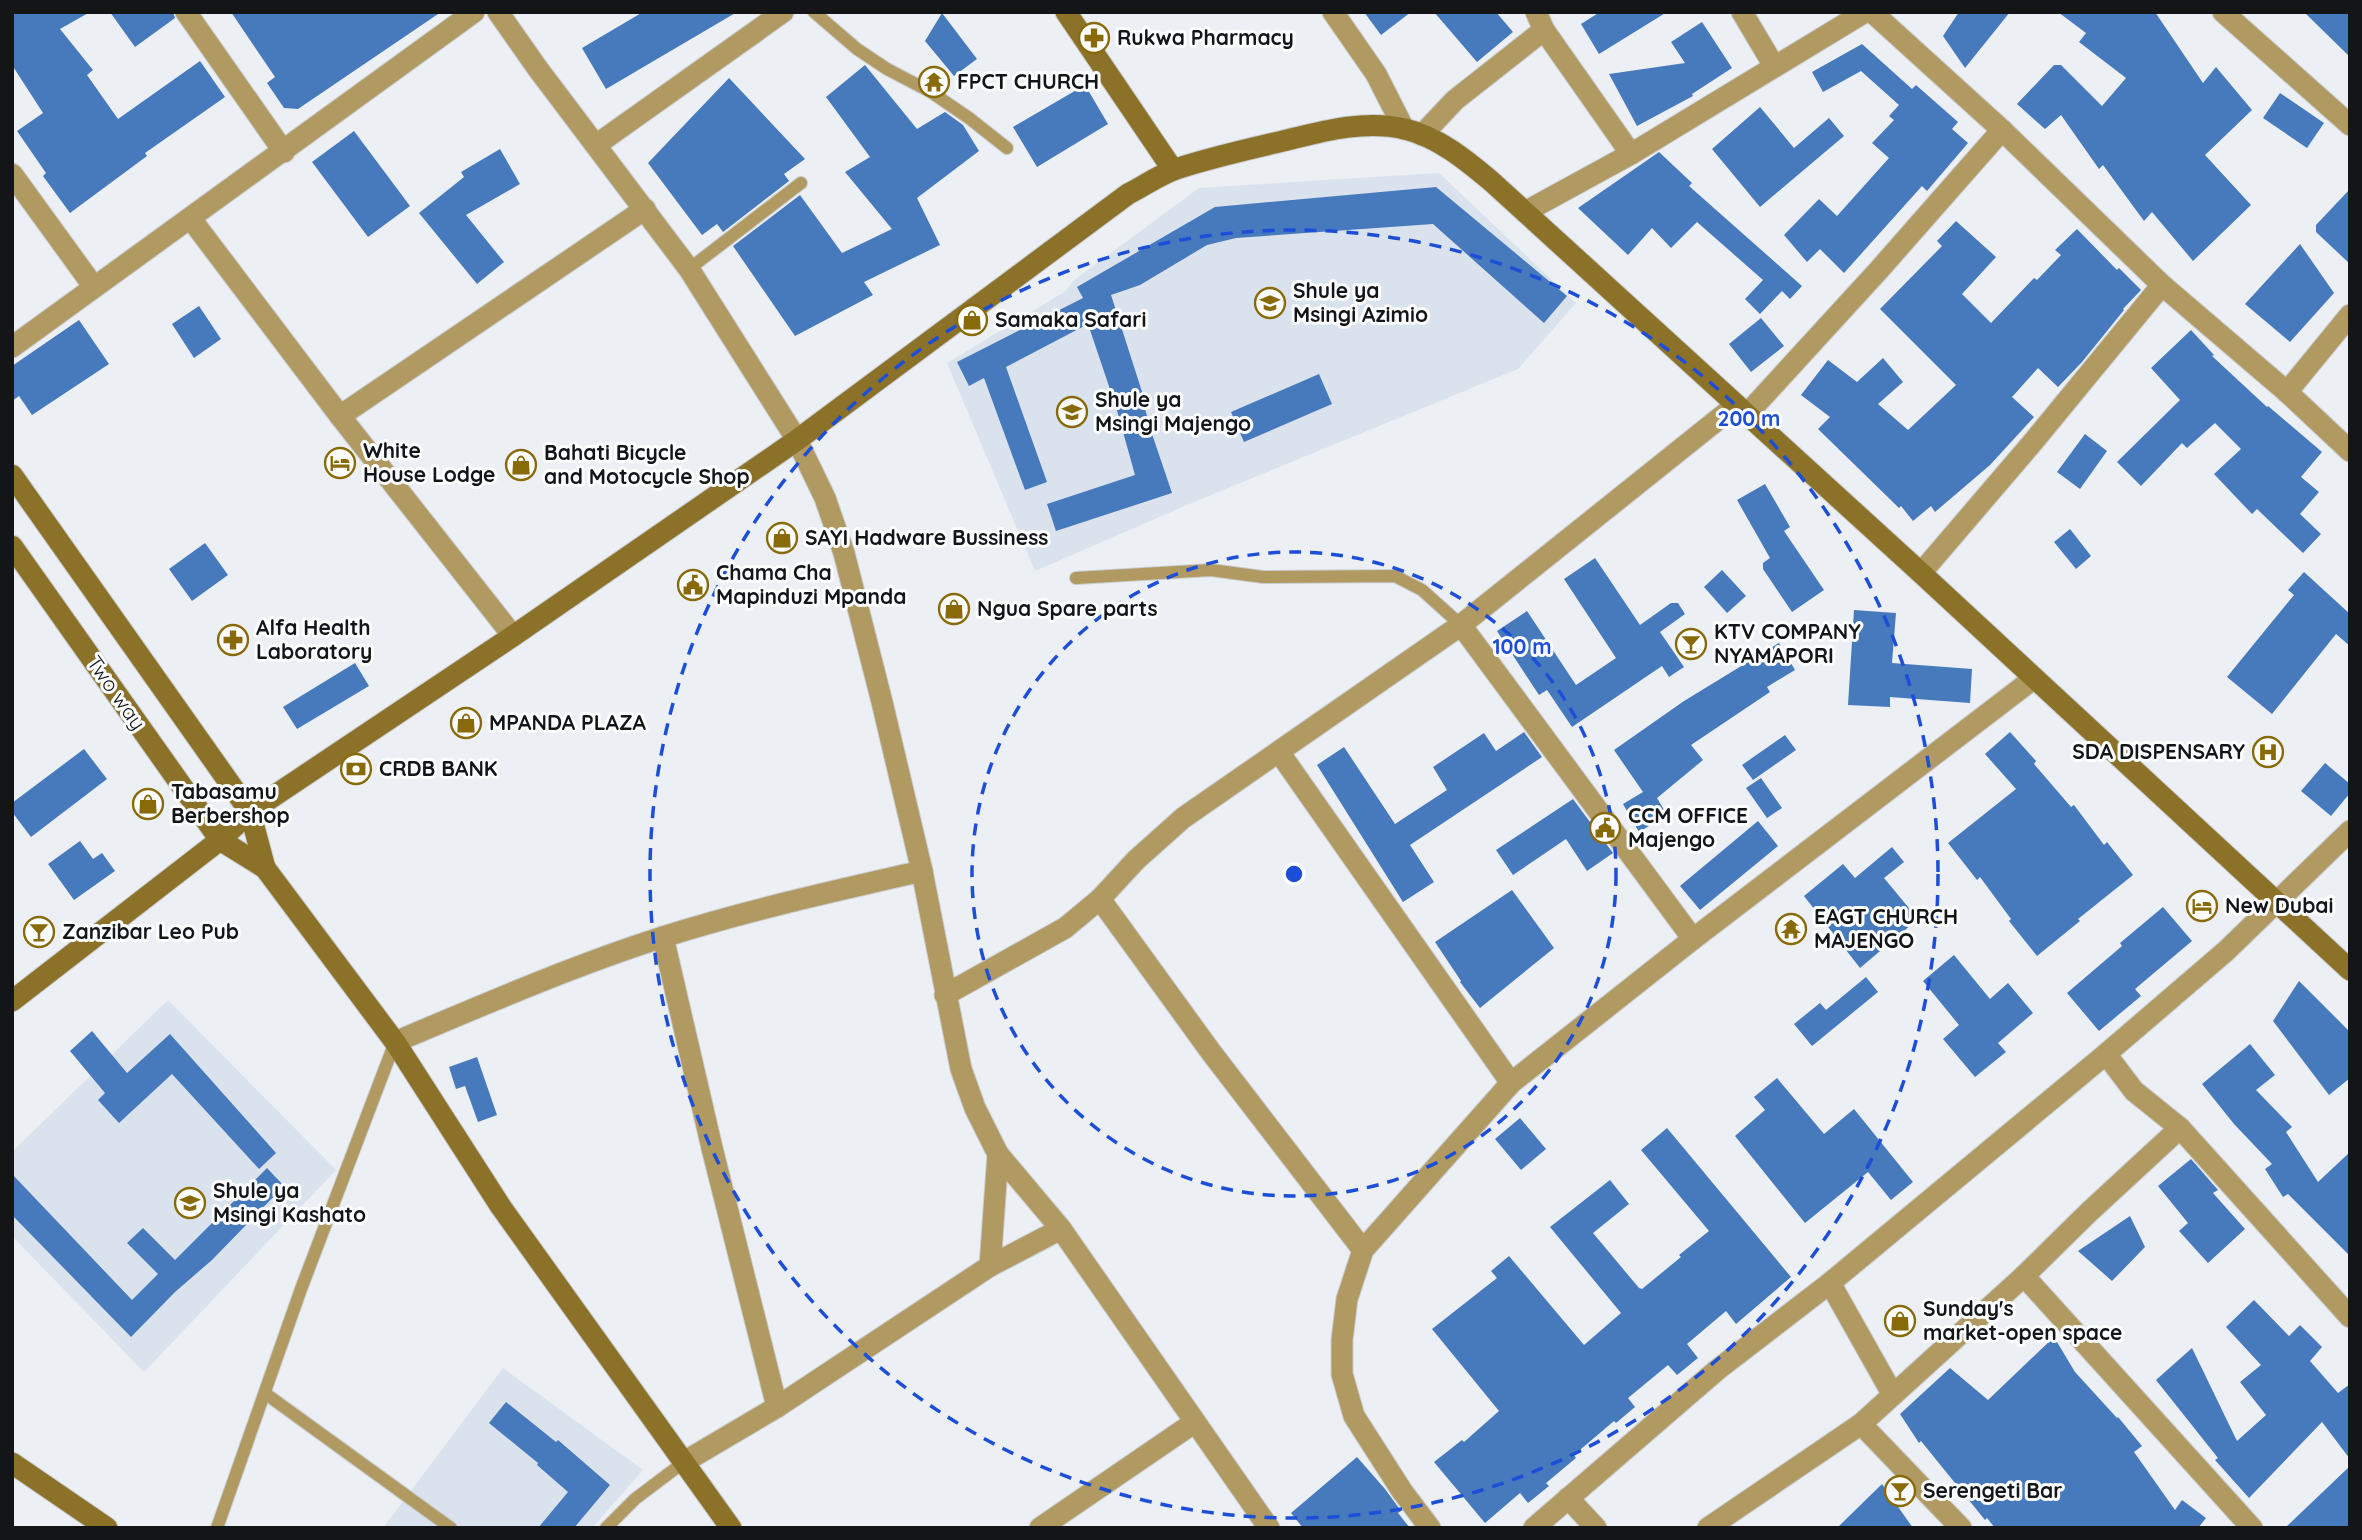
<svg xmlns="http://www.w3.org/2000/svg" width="2362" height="1540" font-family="Quicksand,sans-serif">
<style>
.built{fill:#dae2ed}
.building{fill:#467abc}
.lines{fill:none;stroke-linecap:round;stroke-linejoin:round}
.lane-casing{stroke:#c9ccd0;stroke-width:14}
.street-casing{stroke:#c9ccd0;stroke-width:23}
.secondary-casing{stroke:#c9ccd0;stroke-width:23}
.lane{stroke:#b19a61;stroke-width:12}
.street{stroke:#b19a61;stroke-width:21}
.secondary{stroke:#8c7128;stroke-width:21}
.ring{fill:none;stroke:#1d4ed8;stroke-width:3.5;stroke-dasharray:12 9}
.labels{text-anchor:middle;stroke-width:6;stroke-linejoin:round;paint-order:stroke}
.poi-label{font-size:21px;font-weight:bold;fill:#141516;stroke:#fbfdfe;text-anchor:start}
.street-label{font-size:21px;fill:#141516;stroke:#fbfdfe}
.centre{fill:#1d4ed8;stroke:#fbfdfe;stroke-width:3.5}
.ring-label{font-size:21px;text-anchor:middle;font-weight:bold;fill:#1d4ed8;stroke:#fbfdfe;stroke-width:6;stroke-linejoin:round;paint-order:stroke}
</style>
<rect width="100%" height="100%" fill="#eceff4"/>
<g class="built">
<path d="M1439,173L1576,303L1518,369L1194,502L1035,571L947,363L1066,291L1073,281L1199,188Z"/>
<path d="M168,1000L336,1170L144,1372L12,1236V1152Z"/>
<path d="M503,1368L643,1470L592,1528H383Z"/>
</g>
<g class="building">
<path d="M12,12H90L60,29L93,70L87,75L118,119L200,61L225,97L145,153L147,156L70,213L43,176L46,173L17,131L43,113L12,65Z"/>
<path d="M110,12H173L175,18L135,47Z"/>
<path d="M231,12H441L298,109L284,108L267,83L275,77Z"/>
<path d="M643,12H737L606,89L582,48Z"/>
<path d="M1364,12H1411L1381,35Z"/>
<path d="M1434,12H1496L1513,32L1477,62Z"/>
<path d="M1600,12H1667L1599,54L1581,24Z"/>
<path d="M1959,12H2010L1965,68L1943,36Z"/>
<path d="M2058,12H2155L2203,83L2216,67L2252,110L2205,155L2251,205L2193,261L2152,212L2144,221L2103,165L2099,169L2061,115L2045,129L2017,104L2054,65H2061L2102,106L2126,78L2079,42L2086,33Z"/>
<path d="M2304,12H2350V57Z"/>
<path d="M942,13L977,59L954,76L925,41Z"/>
<path d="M1702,22L1732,68L1692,94L1693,96L1637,126L1609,74L1685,63L1671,42Z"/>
<path d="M1862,44L1912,89L1916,85L1958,122L1952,129L1968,143L1927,191L1922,186L1844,273L1820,249L1807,262L1784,235L1819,199L1837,216L1889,158L1872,143L1894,120L1889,116L1899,105L1861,71L1823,92L1812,72Z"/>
<path d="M865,65L917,129L945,112L963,125L979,151L917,198L940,245L864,282L873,295L795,336L733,246L800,195L842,253L892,229L845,172L870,157L826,97Z"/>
<path d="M729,78L805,159L784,174L789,181L723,232L717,224L702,235L648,163Z"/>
<path d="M1085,85L1108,124L1037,167L1013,127Z"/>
<path d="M2280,93L2324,123L2307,148L2263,118Z"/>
<path d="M1760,107L1794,148L1829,118L1844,136L1760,207L1712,149Z"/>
<path d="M354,131L410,206L368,237L312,162Z"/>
<path d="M500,149L520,184L466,215L504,262L477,284L419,213L464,177L461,172Z"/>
<path d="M1659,152L1692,183L1689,186L1802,286L1790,299L1782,291L1760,314L1745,299L1763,280L1697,222L1671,248L1652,228L1628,255L1578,208Z"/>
<path d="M1436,187L1567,296L1544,323L1433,224L1236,238L1207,245L1140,285L1111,295L1144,398H1142L1152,434L1172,493L1056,531L1047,504L1135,475L1116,407L1088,324L1006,367L1047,482L1025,490L984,378L969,386L957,362L1083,298L1077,287L1215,207Z"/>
<path d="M2350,189V264L2316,232V225Z"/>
<path d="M1956,221L1996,257L1962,294L1991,323L2034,278L2037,280L2061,255L2055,250L2077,229L2117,270L2119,268L2141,290L2123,309L2124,310L2082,362L2058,387L2038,368L2012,397L2034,417L1990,465L1935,512L1931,506L1913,521L1901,506L1899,508L1818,429L1830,417L1801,395L1828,360L1857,382L1883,358L1903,382L1878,404L1908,430L1956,385L1880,309L1942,246L1937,241Z"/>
<path d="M2300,244L2334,293L2290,342L2245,304Z"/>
<path d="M199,306L221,339L194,358L172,324Z"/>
<path d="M1761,318L1784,346L1751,372L1729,344Z"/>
<path d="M79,320L109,364L32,415L19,396L12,401V366Z"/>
<path d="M2191,330L2214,355L2212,356L2267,407L2268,406L2322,452L2301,477L2319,492L2300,514L2321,534L2303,553L2257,509L2252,514L2214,474L2241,449L2215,423L2187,448L2182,443L2141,486L2117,462L2180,400L2151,368Z"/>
<path d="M1319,374L1332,404L1244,442L1231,412Z"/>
<path d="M2085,434L2107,451L2080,489L2057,472Z"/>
<path d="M1765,484L1790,527L1784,531L1824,590L1792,612L1763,569V563L1770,558L1737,500Z"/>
<path d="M2070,529L2091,556L2076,569L2054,542Z"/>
<path d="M205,543L228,575L192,601L169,569Z"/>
<path d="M1595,558L1640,625L1671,603H1678L1685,614L1660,632L1684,667L1669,677L1662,666L1572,727L1547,690L1539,695L1497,631L1527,611L1576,685L1616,658L1564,579Z"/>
<path d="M1722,570L1746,596L1727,613L1704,587Z"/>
<path d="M2304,572L2350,614V646L2336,634L2272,714L2227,677L2294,595L2288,590Z"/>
<path d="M1854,610L1896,613L1892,663L1972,669L1970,703L1890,697V707L1848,705Z"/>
<path d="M1779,643L1795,670L1767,687L1770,692L1691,745L1703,760L1657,798L1667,815L1639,832L1623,804L1643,792L1614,750L1684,701Z"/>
<path d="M355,663L369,686L297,729L283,707Z"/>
<path d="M1524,732L1542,757L1410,845L1434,882L1403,902L1317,765L1344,747L1395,824L1447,790L1433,767L1484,733L1496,751Z"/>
<path d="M2010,732L2036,761L2034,764L2071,807L2074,805L2104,845L2107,842L2133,875L2078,919L2080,921L2037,956L2009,921L2011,919L1980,877L1977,880L1948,843L2016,789L1985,754Z"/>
<path d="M1785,735L1796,750L1753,780L1742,765Z"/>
<path d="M84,749L107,779L31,837L12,812V803Z"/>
<path d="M2325,763L2350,784V793L2331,816L2301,791Z"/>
<path d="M1761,778L1782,808L1767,818L1746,788Z"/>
<path d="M1573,799L1613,853L1587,871L1566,839L1513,875L1496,850Z"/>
<path d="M1758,821L1778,846L1700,910L1680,886Z"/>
<path d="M80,841L93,859L102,853L115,871L74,900L48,864Z"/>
<path d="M1892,847L1904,862L1884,878L1918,919L1860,968L1804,896L1843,864L1855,878Z"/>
<path d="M1512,890L1554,948L1480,1008L1460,982L1461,981L1435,942Z"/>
<path d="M2163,907L2192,941L2135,989L2141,996L2099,1031L2067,993L2122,946L2120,943Z"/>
<path d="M1954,955L1990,999L2008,983L2033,1013L1998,1043L2006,1052L1975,1077L1943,1039L1959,1025L1923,981Z"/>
<path d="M1866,977L1878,992L1812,1046L1794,1024L1820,1003L1826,1010Z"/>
<path d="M2299,981L2350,1032V1078L2329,1095L2273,1021Z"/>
<path d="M92,1031L127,1073L170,1034L276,1153L259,1169L172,1074L119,1123L98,1100L105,1093L70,1051Z"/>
<path d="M2250,1044L2275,1075L2256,1090L2292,1127L2286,1132L2318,1182L2350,1152V1256L2288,1194L2283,1197L2265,1169L2272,1164L2234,1124L2202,1084Z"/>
<path d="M477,1057L497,1115L478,1122L465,1086L456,1089L449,1067Z"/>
<path d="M1777,1078L1824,1134L1854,1109L1913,1182L1891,1200L1868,1172L1805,1223L1735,1136L1765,1110L1754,1097Z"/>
<path d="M1520,1118L1546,1149L1521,1170L1495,1139Z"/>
<path d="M1667,1128L1791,1277L1736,1324L1726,1311L1687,1344L1698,1358L1677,1375L1668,1365L1628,1398L1635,1407L1616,1423L1614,1421L1574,1455L1576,1458L1546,1483L1549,1486L1528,1503L1520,1493L1485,1523L1434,1462L1462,1440L1464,1442L1499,1411L1432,1329L1497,1278L1491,1271L1509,1256L1584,1345L1621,1313L1550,1227L1610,1180L1629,1204L1593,1233L1639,1288L1642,1289L1681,1257L1679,1255L1709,1231L1641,1150Z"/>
<path d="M2191,1159L2218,1190L2213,1193L2245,1229L2208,1263L2179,1231L2188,1223L2158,1186Z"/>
<path d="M267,1168L284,1186L212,1260L175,1292L131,1337L12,1215V1174L132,1300L158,1274L127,1243L143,1228L175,1260Z"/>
<path d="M2130,1216L2145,1247L2112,1281L2078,1251Z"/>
<path d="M2254,1300L2289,1336L2300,1325L2322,1347L2310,1361L2338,1393L2350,1384V1459L2322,1422L2249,1498L2215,1460L2218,1458L2156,1380L2192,1348L2237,1441L2266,1415L2240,1382L2261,1365L2226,1327Z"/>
<path d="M2054,1337L2075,1372L2117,1418L2118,1417L2142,1446L2134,1452L2175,1510L2182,1500L2206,1518L2198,1528H1995L1987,1518L1985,1520L1921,1441L1919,1443L1900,1414L1950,1368L1988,1400Z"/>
<path d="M506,1402L556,1442L558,1440L610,1485L574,1528H538L568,1492L537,1465L538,1463L489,1423Z"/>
<path d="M1357,1457L1385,1489L1401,1511L1398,1513L1410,1528H1303L1291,1513Z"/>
<path d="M2350,1466V1528H2285Z"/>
<path d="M1882,1484L1913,1528H1837Z"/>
</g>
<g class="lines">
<g class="lane-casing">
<g id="lane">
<path d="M814,12L857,49L887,69L931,92L969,118L1007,148"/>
<path d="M689,269L801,183"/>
<path d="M1076,578L1211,570L1263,577L1395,576L1422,590L1461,625"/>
<path d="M266,1394L451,1528"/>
<path d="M217,1528L301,1289L395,1042"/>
<path d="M606,1528L635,1499L684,1462"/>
</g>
</g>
<g class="street-casing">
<g id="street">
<path d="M186,12L284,152"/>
<path d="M498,12L538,69L689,269L797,440L825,498L844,553L882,702L922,871L961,1069L975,1108L998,1154L1061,1229L1269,1528"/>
<path d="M1333,12L1376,74L1404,129"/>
<path d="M1536,12L1544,30L1631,154"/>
<path d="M1742,12L1774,66"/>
<path d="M1872,12L2002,130L2162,285L2287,392L2350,451"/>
<path d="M2223,12L2350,125"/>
<path d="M1422,135L1455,100L1544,30"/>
<path d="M596,145L783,12"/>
<path d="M12,174L94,287"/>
<path d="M1525,212L1631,154L1865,12"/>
<path d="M191,219L340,416L513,636"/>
<path d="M12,347L474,12"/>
<path d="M2287,392L2350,315"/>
<path d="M1747,414L1878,271L2002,130"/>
<path d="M340,416L645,209"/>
<path d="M1921,573L2033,442L2162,285"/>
<path d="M1461,625L1693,939"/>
<path d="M1279,752L1511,1083"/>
<path d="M1100,899L1211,1052L1363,1250"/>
<path d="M663,937L712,1148L777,1407"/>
<path d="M945,995L1065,928L1100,899L1136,860L1183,818L1461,625L1736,405"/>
<path d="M395,1042C483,1005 572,966 663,937C748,910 835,891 922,871"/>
<path d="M2106,1054L2134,1091L2180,1128L2350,1317"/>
<path d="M990,1266L998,1154"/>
<path d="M2024,1276L2252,1528"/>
<path d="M1830,1283L1893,1395"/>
<path d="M1861,1424L1961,1528"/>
<path d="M684,1462L777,1407L990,1266L1061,1229"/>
<path d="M1568,1498L1596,1528"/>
<path d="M1040,1528L1195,1422"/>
<path d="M1430,1528L1402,1491L1354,1416L1342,1374V1340L1347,1299L1363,1250L1511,1083L1693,939L2033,679"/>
<path d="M1534,1528L1717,1370L1830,1283L2106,1054L2226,951L2350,831"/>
<path d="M1708,1528L1861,1424L2024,1276L2088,1213L2180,1128"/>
</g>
</g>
<g class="secondary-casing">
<g id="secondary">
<path d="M1066,12L1173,170"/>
<path d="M12,475L250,812L265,868L395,1042L501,1207L731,1528"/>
<path d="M12,546L220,840L265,868"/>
<path d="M12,1001L220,840L250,812L513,636L797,440L1128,194C1144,186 1159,175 1176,169C1209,158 1244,150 1279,142C1320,132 1363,119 1405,129C1438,137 1466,160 1491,181L1921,573L2350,970"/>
<path d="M12,1463L107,1528"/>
</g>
</g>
<use href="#lane" class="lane"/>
<use href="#street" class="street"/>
<use href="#secondary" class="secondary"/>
</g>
<g class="ring">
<circle cx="1294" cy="874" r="322"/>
<circle cx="1294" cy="874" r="644"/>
</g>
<defs>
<g id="pharmacy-ring" transform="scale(1.575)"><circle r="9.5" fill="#fbfdfe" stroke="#896a08" stroke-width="1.5"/><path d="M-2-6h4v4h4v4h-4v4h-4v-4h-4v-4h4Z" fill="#896a08"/></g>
<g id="temple-ring" transform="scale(1.575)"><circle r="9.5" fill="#fbfdfe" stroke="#896a08" stroke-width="1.5"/><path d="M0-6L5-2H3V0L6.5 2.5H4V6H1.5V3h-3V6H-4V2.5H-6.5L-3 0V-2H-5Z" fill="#896a08"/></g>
<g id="school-ring" transform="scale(1.575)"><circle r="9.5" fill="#fbfdfe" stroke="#896a08" stroke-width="1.5"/><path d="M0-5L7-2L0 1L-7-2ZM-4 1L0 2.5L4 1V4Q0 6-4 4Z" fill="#896a08"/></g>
<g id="shop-ring" transform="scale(1.575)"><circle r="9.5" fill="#fbfdfe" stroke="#896a08" stroke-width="1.5"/><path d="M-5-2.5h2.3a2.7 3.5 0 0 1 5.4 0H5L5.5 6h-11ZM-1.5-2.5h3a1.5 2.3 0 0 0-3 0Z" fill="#896a08"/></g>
<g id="hotel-ring" transform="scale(1.575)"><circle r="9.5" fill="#fbfdfe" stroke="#896a08" stroke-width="1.5"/><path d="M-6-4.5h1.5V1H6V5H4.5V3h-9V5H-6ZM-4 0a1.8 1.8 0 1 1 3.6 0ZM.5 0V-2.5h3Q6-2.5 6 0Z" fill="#896a08"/></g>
<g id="civic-ring" transform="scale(1.575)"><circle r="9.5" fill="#fbfdfe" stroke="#896a08" stroke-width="1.5"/><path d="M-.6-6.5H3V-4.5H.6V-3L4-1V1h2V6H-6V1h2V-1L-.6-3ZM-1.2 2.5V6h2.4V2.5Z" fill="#896a08"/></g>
<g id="bar-ring" transform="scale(1.575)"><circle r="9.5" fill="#fbfdfe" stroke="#896a08" stroke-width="1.5"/><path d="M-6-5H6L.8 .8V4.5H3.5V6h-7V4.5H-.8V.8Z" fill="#896a08"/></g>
<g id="hospital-ring" transform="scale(1.575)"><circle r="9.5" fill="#fbfdfe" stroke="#896a08" stroke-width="1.5"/><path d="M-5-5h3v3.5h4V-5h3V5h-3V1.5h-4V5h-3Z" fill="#896a08"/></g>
<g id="bank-ring" transform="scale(1.575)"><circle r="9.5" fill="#fbfdfe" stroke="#896a08" stroke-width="1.5"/><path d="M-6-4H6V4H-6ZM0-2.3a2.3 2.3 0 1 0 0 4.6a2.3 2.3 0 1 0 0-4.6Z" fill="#896a08"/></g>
</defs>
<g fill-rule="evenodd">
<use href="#pharmacy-ring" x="1094" y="38"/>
<use href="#temple-ring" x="934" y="82"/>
<use href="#school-ring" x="1270" y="303"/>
<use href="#shop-ring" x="972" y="320"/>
<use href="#school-ring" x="1072" y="412"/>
<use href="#hotel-ring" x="340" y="463"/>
<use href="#shop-ring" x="521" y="465"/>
<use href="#shop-ring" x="782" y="538"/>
<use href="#civic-ring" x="693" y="585"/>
<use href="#shop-ring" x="954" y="609"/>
<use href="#pharmacy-ring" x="233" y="640"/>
<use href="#bar-ring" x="1691" y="644"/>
<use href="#shop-ring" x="466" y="723"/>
<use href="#hospital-ring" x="2268" y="752"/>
<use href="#bank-ring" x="356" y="769"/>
<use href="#shop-ring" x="148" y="804"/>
<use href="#civic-ring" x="1605" y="828"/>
<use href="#hotel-ring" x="2202" y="906"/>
<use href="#temple-ring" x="1791" y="929"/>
<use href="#bar-ring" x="39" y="932"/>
<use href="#school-ring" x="190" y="1203"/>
<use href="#shop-ring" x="1900" y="1321"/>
<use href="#bar-ring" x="1900" y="1491"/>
</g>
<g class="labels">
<g class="poi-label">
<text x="1117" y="45">Rukwa Pharmacy</text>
<text x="957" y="89">FPCT CHURCH</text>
<text x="1293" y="298">Shule ya<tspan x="1293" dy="24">Msingi Azimio</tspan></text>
<text x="995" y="327">Samaka Safari</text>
<text x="1095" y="407">Shule ya<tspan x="1095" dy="24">Msingi Majengo</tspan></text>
<text x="363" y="458">White<tspan x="363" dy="24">House Lodge</tspan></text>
<text x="544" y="460">Bahati Bicycle<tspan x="544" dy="24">and Motocycle Shop</tspan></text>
<text x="805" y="545">SAYI Hadware Bussiness</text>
<text x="716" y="580">Chama Cha<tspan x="716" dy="24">Mapinduzi Mpanda</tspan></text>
<text x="977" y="616">Ngua Spare parts</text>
<text x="256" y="635">Alfa Health<tspan x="256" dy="24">Laboratory</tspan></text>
<text x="1714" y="639">KTV COMPANY<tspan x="1714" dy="24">NYAMAPORI</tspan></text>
<text x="489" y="730">MPANDA PLAZA</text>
<text x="2245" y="759" text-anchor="end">SDA DISPENSARY</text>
<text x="379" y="776">CRDB BANK</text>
<text x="171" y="799">Tabasamu<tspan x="171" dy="24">Berbershop</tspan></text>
<text x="1628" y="823">CCM OFFICE<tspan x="1628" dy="24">Majengo</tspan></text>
<text x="2225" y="913">New Dubai</text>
<text x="1814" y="924">EAGT CHURCH<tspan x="1814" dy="24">MAJENGO</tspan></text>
<text x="62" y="939">Zanzibar Leo Pub</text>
<text x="213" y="1198">Shule ya<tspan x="213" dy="24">Msingi Kashato</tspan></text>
<text x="1923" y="1316">Sunday's<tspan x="1923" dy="24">market-open space</tspan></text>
<text x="1923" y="1498">Serengeti Bar</text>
</g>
<g class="street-label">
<text transform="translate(116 693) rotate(55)" y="7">Two way</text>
</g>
</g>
<circle cx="1294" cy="874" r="10" class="centre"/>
<g class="ring-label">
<text x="1749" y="426">200 m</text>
<text x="1522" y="654">100 m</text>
</g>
<rect width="2362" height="1540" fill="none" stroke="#141516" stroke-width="28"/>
</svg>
